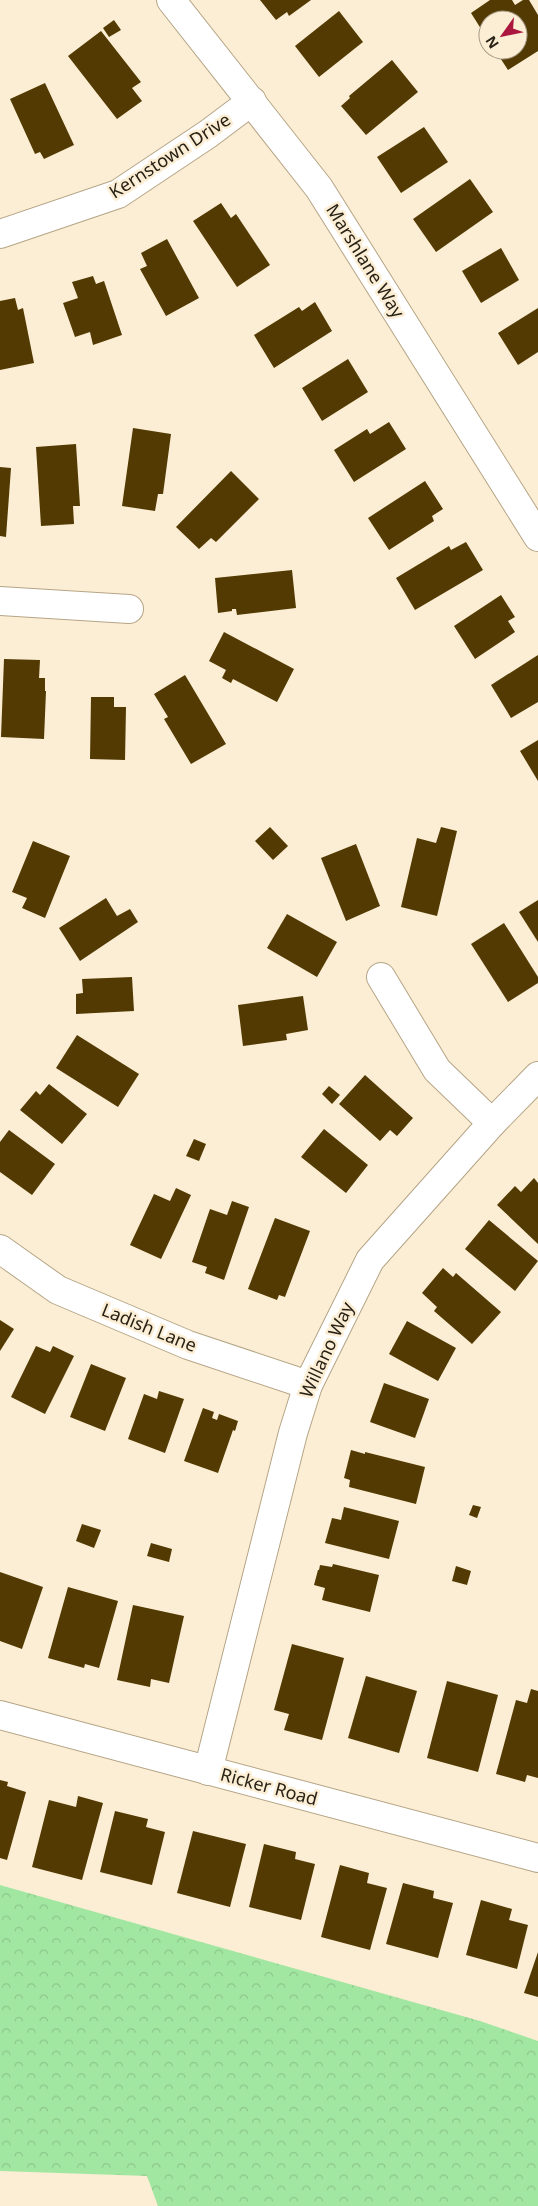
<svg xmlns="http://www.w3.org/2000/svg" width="538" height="2206" font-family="'Noto Sans',sans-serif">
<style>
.forest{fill:url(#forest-crowns)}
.building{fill:#523a02}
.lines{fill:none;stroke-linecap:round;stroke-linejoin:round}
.minor-casing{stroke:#b5a587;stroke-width:30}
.minor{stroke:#fff;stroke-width:28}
.labels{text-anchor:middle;stroke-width:5;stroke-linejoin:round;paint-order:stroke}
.street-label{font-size:18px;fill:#282216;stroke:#fceed4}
</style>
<defs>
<pattern id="forest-crowns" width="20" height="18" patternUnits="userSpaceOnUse" patternTransform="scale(1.25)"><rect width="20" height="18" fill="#a2e7a1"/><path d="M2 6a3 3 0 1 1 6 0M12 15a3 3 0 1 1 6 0" fill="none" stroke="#8cc68a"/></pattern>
</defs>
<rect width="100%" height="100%" fill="#fceed4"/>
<path class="forest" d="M0,1885L480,2021L538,2041V2206H158L147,2176L0,2171Z"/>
<g class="building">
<path d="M260,0H311L289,16L287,12L276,20Z"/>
<path d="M490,0H512L515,5L523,0H529L538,15V51L508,70L495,50H518V20H488V40L471,13Z"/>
<path d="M339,11L363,42L319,77L295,46Z"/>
<path d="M114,20L121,30L109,37L103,28Z"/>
<path d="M101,31L141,82L132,88L142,101L117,119L68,56Z"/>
<path d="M392,60L418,92L366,135L341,106L350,98L349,96Z"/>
<path d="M45,83L74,145L44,159L40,152L35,154L10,99Z"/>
<path d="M424,127L448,162L401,193L377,157Z"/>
<path d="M470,179L493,212L436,252L413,219Z"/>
<path d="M221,203L231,218L236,214L270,265L237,287L193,221Z"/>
<path d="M167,239L199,298L166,316L140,269L147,266L141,253Z"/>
<path d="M501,248L519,280L481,303L462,271Z"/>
<path d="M93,276L96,284L104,281L122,335L93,345L90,332L75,337L63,303L78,298L72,282Z"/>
<path d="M15,298L18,310L23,308L34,363L0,370V301Z"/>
<path d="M315,302L332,331L274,368L254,335L299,307L302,311Z"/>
<path d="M538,308V352L518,365L498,333Z"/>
<path d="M348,359L368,392L322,421L302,388Z"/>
<path d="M389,422L406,449L354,482L334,450L367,429L370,434Z"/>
<path d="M133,428L171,434L163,494H158L155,511L122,506Z"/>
<path d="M76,444L80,506H73L74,524L41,526L36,447Z"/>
<path d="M0,467L11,468L6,537L0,536Z"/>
<path d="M231,471L259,499L216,542L211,538L199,549L176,527Z"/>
<path d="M425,481L443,509L432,516L434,521L389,550L368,518Z"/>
<path d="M466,542L483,570L415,610L396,578L449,546L451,550Z"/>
<path d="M292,570L296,608L237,615L236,609H232V611L218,613L215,578Z"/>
<path d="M501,595L515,617L508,621L515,632L475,659L454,626Z"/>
<path d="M224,632L294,669L277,702L233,679L231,683L222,678L226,670L209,661Z"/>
<path d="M538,655V702L511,718L491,685Z"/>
<path d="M4,659L40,660L39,678H45V691H46L44,739L1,737Z"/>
<path d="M185,675L226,744L191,764L164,719L168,717L154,694Z"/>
<path d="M91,697H114V707H126L125,760L90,759Z"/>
<path d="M538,740V781L520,751Z"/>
<path d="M270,827L288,846L273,860L255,841Z"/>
<path d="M441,827L457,831L437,916L401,907L417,838L436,843Z"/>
<path d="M33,841L70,856L45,918L22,908L27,898L12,892Z"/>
<path d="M356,844L380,906L346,921L321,858Z"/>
<path d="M106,898L117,916L130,909L138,922L80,961L59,928Z"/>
<path d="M538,900V942L519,912Z"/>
<path d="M287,914L337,942L317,977L267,948Z"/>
<path d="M504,923L538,977V983L508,1002L471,944Z"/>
<path d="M132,977L134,1011L76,1014V994L83,993L82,979Z"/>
<path d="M303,996L308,1030L286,1034L287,1040L243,1046L238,1005Z"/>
<path d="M77,1035L139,1074L118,1107L56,1068Z"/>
<path d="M365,1075L413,1118L397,1136L390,1130L380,1141L339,1104Z"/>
<path d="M49,1084L87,1114L62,1144L20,1110L36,1091L40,1095Z"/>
<path d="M329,1086L340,1095L332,1104L322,1094Z"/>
<path d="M324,1129L368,1165L346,1193L301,1157Z"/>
<path d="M9,1130L55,1164L32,1195L0,1172V1142Z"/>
<path d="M194,1139L206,1144L199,1161L186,1156Z"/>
<path d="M534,1178L538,1183V1244L497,1205L515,1186L521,1192Z"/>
<path d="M176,1188L191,1195L161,1259L130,1245L154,1194L170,1201Z"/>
<path d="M232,1201L249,1207L224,1280L205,1273L207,1267L192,1262L210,1209L227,1215Z"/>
<path d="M275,1218L310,1231L285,1297L279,1295L277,1300L248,1289Z"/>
<path d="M489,1220L538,1261L515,1291L465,1249Z"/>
<path d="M443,1268L453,1277L456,1273L501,1312L472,1344L434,1311L437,1307L422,1293Z"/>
<path d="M0,1320L14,1329L0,1351Z"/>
<path d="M407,1321L456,1348L438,1381L389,1354Z"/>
<path d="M36,1346L50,1352L53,1346L74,1356L45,1414L11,1397Z"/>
<path d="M91,1364L126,1378L105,1431L70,1417Z"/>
<path d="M384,1383L429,1399L415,1438L370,1422Z"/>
<path d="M159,1391L184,1399L165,1453L128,1439L144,1394L157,1399Z"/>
<path d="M203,1408L214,1412L212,1418L217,1420L219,1414L238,1421L235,1431L233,1430L218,1473L184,1461Z"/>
<path d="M351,1450L365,1454V1452L425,1467L416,1504L349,1487L350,1480L344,1478Z"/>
<path d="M473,1505L481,1507L477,1518L469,1515Z"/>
<path d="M344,1507L399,1521L389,1559L325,1543L332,1518L341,1520Z"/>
<path d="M82,1524L101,1530L94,1548L76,1541Z"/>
<path d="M151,1543L172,1549L169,1562L147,1556Z"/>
<path d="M333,1564L379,1575L370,1612L322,1600L325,1588L314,1585L318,1570H319L320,1565L332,1567Z"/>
<path d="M456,1566L471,1571L467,1585L452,1581Z"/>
<path d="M0,1572L43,1587L22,1649L0,1641Z"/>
<path d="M68,1587L118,1601L99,1668L85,1664L84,1668L48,1658Z"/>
<path d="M133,1605L184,1616L169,1683L151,1679L150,1687L117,1680Z"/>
<path d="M292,1644L344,1658L322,1740L284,1730L289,1714L274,1710Z"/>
<path d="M366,1676L417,1691L399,1753L348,1738Z"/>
<path d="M447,1681L498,1695L478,1772L427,1758Z"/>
<path d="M531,1689L538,1691V1778L527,1775L525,1782L496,1774L516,1700L527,1703Z"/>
<path d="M0,1780L8,1782L7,1786L26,1792L7,1860L0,1858Z"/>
<path d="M78,1796L103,1803L82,1880L32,1867L49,1800L76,1807Z"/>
<path d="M115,1811L148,1819L146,1827L165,1832L152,1885L100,1872Z"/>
<path d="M193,1831L246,1844L230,1907L177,1893Z"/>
<path d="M264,1844L296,1852L295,1859L315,1864L301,1920L249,1907Z"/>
<path d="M340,1865L369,1873L367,1883L387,1888L370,1950L321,1937Z"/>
<path d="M403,1883L434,1891L433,1898L453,1903L438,1958L386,1944Z"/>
<path d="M481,1900L512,1909L509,1920L528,1925L517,1969L466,1955Z"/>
<path d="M538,1952V1997L524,1993Z"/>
</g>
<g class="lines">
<g class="minor-casing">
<g id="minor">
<path d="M171,0L319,188L538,537"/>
<path d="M0,234L118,194L208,134L252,101"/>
<path d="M0,601L129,609"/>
<path d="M381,977L437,1070L492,1123"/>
<path d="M0,1249L58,1290L188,1345L308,1385"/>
<path d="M0,1715L538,1858"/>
<path d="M208,1771L293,1433L308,1385L370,1260L492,1123L538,1076"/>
</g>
</g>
<use href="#minor" class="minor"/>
</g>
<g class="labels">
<g class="street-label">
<text transform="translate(170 156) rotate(-33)" y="6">Kernstown Drive</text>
<text transform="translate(365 261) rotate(58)" y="6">Marshlane Way</text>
<text transform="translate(149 1328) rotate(22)" y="6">Ladish Lane</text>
<text transform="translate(327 1350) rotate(-65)" y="6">Willano Way</text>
<text transform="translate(269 1787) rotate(15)" y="6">Ricker Road</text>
</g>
</g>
<g transform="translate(503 35) rotate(237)"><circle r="24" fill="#fceed4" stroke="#a79c88"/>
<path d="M0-4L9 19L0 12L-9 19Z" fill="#ab163e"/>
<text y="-8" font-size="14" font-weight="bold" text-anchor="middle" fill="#282216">N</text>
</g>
</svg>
